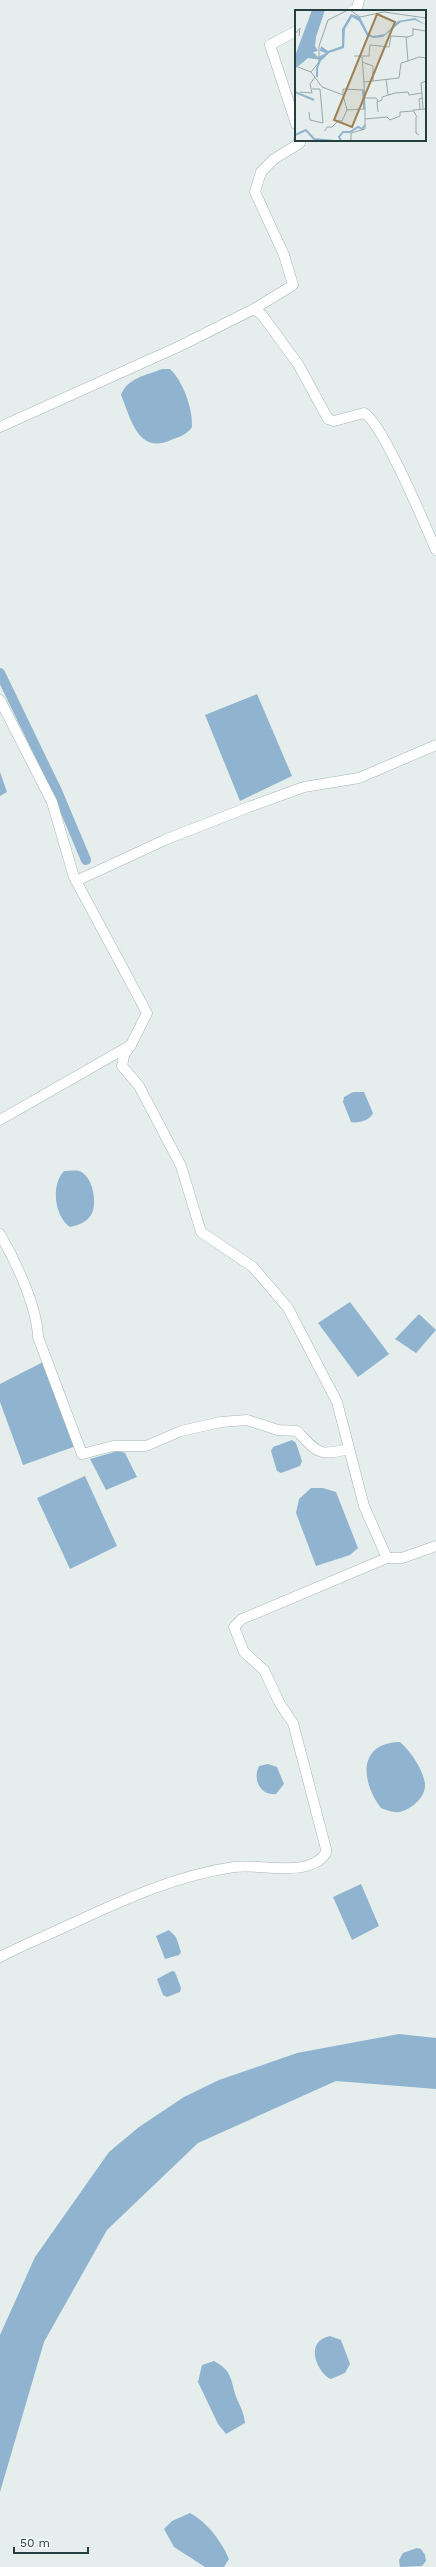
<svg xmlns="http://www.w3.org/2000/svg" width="436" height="2567" font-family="'Work Sans',sans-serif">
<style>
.water{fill:#90b4d0}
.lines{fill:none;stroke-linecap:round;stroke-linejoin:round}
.canal{stroke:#90b4d0;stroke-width:10}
.street-casing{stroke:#a8b6b5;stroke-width:11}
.street{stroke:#fff;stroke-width:10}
.inset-river{fill:none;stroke:#90b4d0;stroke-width:2}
.inset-road{fill:none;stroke:#98a8a7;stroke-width:1}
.view{fill:#9d8055;fill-opacity:0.15;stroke:#9d8055;stroke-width:2}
.inset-edge{fill:none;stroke:#253f3f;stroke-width:2}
</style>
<rect width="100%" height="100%" fill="#e5eeec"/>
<g class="water">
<path d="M162,369H170C183,381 193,409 192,427C188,434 179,437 171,440C138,455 131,419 121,395C127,378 147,375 162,369Z"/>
<path d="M257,694L292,776L240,801L205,715Z"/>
<path d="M0,772L7,792L0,796Z"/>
<path d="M353,1092H364L373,1113C371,1120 357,1124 351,1122L343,1102L344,1097Z"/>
<path d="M64,1171C68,1171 75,1170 79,1171C93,1175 98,1205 91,1215C86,1223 78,1225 70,1227C54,1216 51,1184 64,1171Z"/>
<path d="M350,1302L389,1354L358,1377L318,1323Z"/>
<path d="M419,1314L436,1330L416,1353L395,1339Z"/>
<path d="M45,1361L76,1446L23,1465L0,1402V1384Z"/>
<path d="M292,1440L296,1443L302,1461L300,1466L281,1473L277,1471L271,1451L273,1447Z"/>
<path d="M118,1451L125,1453L137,1477L106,1490L90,1459Z"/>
<path d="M85,1476L117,1546L70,1569L37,1498Z"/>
<path d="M311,1488H323L336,1492L358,1548L350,1555L316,1566L296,1513L299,1499Z"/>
<path d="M400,1742C411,1752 423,1769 425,1784C426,1797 411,1810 399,1812C393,1813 387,1810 381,1808C361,1782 357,1743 400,1742Z"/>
<path d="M268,1764L277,1767L284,1784L276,1794C261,1796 252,1780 259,1766Z"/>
<path d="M361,1884L379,1926L352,1940L333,1897Z"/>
<path d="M169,1930L176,1937L181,1952L179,1955L165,1959L156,1936Z"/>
<path d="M172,1971L175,1972L181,1988L180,1992L167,1997L163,1995L157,1979Z"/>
<path d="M399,2034L436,2038V2089L336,2081L198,2143L107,2230L44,2342L0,2492V2335L35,2257L109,2152L139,2127L184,2097L219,2080L297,2053Z"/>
<path d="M330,2336L341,2340L350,2364L345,2373L331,2379C319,2375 302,2342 330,2336Z"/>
<path d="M214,2361C234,2372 230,2381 237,2399C241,2408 244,2413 245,2423L226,2434L218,2424L198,2382L202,2365Z"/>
<path d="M190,2513C208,2523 221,2541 229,2559L224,2567H205L174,2547L164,2529L172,2521Z"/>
<path d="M417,2548L421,2549L425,2555L426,2561L422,2566L400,2567L399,2560L403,2553Z"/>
</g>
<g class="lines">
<path class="canal" d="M0,673L57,791L86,860"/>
<g class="street-casing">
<g id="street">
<path d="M352,11L357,9L359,0"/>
<path d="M296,31L270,45L296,124"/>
<path d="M254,309L293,285L284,255L255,192L261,172L274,159L300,143L299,140"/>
<path d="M0,427L180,346L254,309L262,315L298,364L328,419L334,421L364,413C382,422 426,527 436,550"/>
<path d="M0,700L52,802L74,877L147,1013L131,1045L0,1120"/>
<path d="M76,881L167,839L249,807L304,787L359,778L436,745"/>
<path d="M131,1045L124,1055L122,1066L139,1086L181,1166L201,1232L253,1267L288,1308L337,1402L364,1506L387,1558"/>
<path d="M0,1234C15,1260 37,1306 38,1337L82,1454L113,1446H146L181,1431L221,1422L247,1420L278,1430L297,1431C319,1454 318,1456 349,1449"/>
<path d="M0,1957C23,1945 48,1935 71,1924C123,1900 177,1875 234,1867C259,1863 309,1879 326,1853V1849L293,1723L280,1704L264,1670L244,1652L234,1627L242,1619L387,1558H402L436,1546"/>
</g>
</g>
<use href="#street" class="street"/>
</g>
<g transform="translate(295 10)">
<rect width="131" height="131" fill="#e5eeec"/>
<path d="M17,0H30L21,27L20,36L23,41L18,42L23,47L31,43L25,41L26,36L33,41L47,36V19L56,4L65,7L73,23L78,26L90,24L103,11L120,8L131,15L120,10L106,12L88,27L79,28L72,26L64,11L57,7L50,19L49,38L34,43L27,50L13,48L0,59V46Z" fill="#90b4d0"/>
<path class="inset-river" d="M22,67V58L26,48M68,80L69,99M0,82L19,90M0,125L11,120L19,129L40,131M46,131L44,127L48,122H55L63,117L67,119L70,115"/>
<path class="inset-road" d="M53,0L33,10L24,36V52L16,62L27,77L48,85L52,100L70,99L69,72L104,68L106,53L113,51M55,0L65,7L89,2L131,8M118,19L131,21M0,24L5,18L4,26M111,27L113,51L124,47L131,48M59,46H74L75,35L94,37L96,26L113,27L118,25V18M67,47L69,72M67,52L78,56V71M3,57L16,62M91,69L93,85M5,82L17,83L15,74L20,67M48,84V79L69,80M69,88H81L83,91M0,95V110M70,99V109L92,107L95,110L105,106V102L118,101M125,99L124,89L128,88M128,99L126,73L131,71M14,102L15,110L28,113L25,79H17M83,102L82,92L87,90V87L100,83L113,82L114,85L127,83M121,107V123L124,125M122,107L118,100L131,99M30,121L32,117H37L43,111H47L52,100M56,131V123L70,119V109"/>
<path class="view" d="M82,4L100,12L57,117L39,110Z"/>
<rect width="131" height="131" class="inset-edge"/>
</g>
<path d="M14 2547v6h74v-6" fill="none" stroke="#253f3f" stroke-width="2"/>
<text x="20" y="2547" font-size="12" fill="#253f3f" stroke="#f6faf9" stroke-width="3" paint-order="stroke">50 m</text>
</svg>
